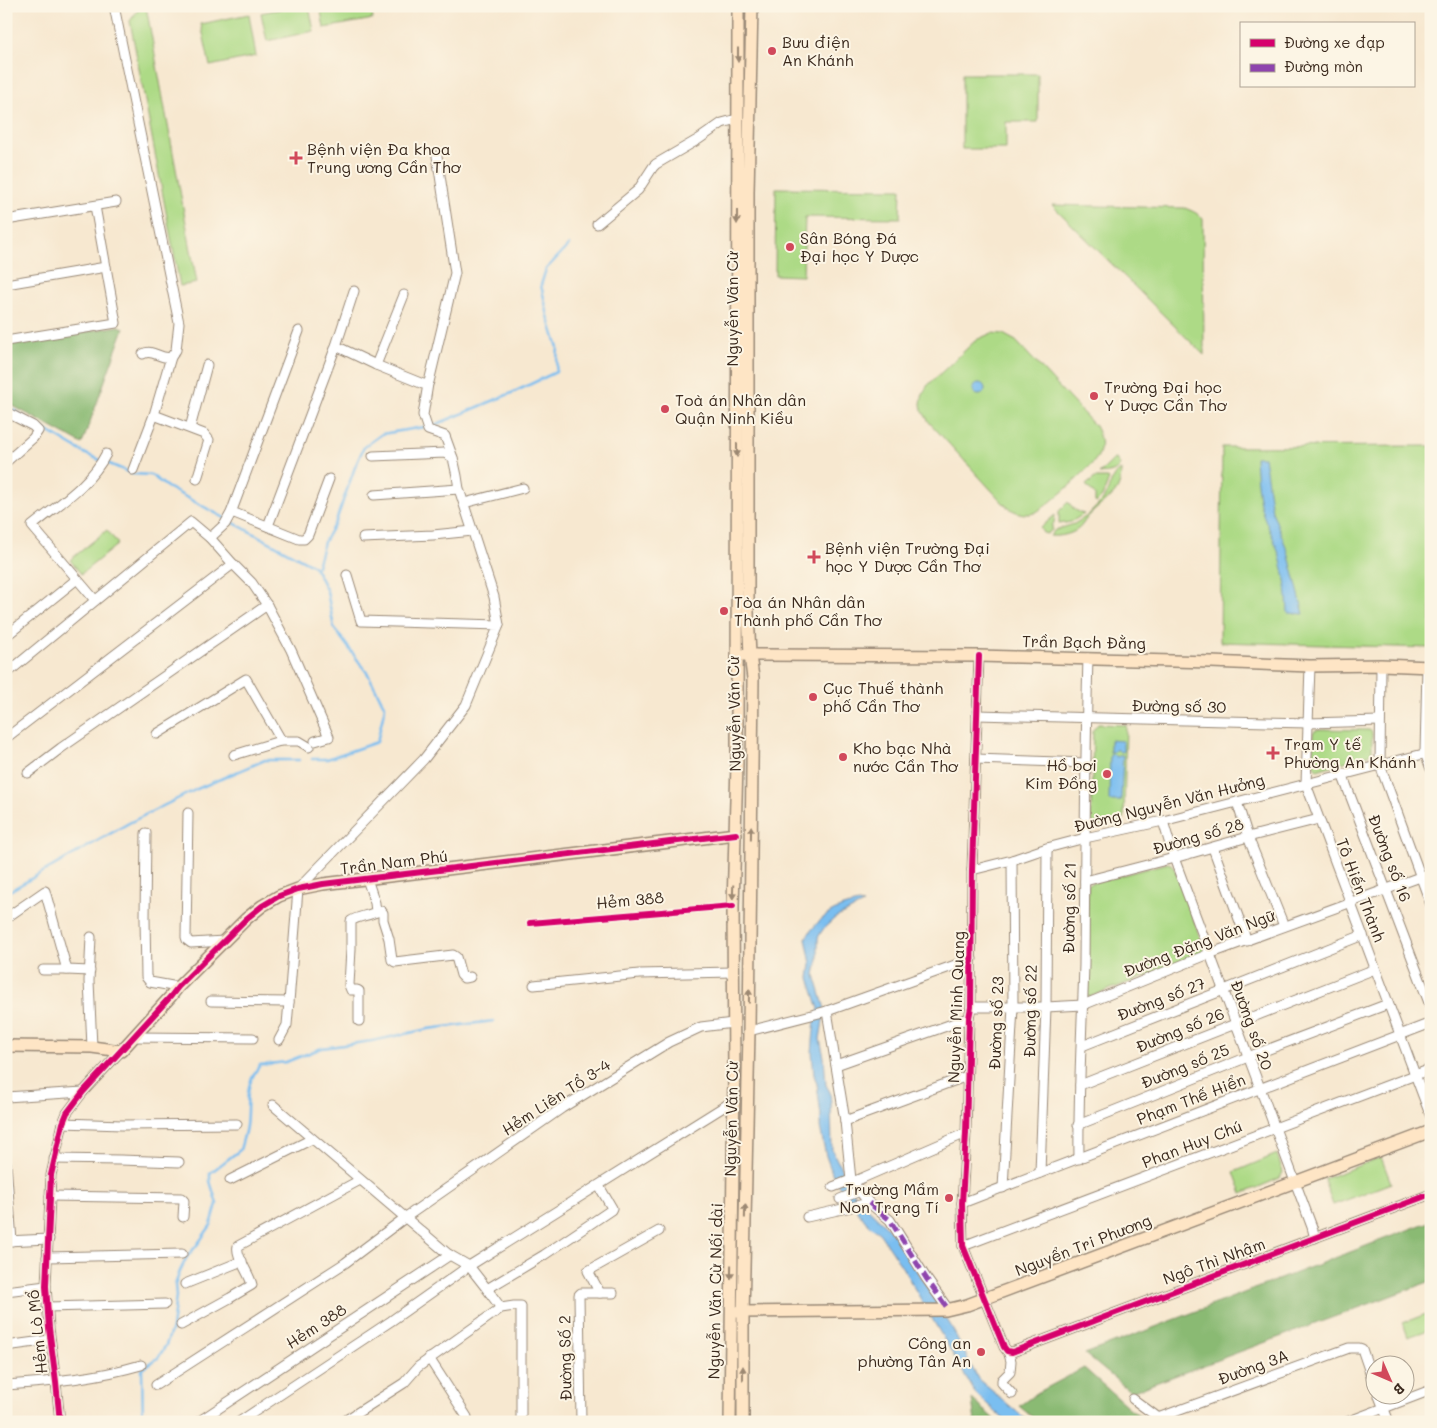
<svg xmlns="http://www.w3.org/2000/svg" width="1437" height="1428" font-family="Mali,sans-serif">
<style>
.green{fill:#adda86;stroke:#748252}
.forest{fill:#8aba73;stroke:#627248}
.water{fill:#7abef0;stroke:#5a7487}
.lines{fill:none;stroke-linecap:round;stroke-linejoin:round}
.stream{stroke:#7abef0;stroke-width:2.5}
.street-casing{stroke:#998977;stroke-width:11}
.secondary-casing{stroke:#998977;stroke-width:14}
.street{stroke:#fff;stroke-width:9}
.secondary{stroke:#fee5c5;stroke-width:11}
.quiet{stroke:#8e44ad;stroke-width:5;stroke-dasharray:10 5;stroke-linecap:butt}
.cycleway-casing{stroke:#fcf5e5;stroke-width:9}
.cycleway{stroke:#d6006c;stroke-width:6}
.oneway{fill:#9c8872}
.poi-dot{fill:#d1495b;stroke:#fcf5e5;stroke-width:2}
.labels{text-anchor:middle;stroke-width:4;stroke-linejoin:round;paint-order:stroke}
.poi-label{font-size:16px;fill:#3b2a1e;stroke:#fcf5e5;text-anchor:start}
.street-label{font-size:16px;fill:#3b2a1e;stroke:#fcf5e5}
</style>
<rect width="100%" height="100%" fill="#fcf5e5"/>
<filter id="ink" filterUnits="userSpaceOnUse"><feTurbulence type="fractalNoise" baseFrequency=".02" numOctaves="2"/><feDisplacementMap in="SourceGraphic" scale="10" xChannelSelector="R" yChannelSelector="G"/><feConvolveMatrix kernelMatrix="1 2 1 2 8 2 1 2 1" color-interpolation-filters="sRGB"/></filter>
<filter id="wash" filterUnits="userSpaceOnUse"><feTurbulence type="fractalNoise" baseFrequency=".0096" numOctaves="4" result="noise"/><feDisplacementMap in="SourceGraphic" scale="20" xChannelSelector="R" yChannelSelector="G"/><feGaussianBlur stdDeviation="1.12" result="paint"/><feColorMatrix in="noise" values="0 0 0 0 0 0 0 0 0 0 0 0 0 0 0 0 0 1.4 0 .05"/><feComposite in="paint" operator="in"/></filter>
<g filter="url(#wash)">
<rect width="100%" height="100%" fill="#f7e8d0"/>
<g class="green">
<path d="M141,6H146L197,283L180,286L130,21Z"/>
<path d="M295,6H309L314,31L267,41L261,13Z"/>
<path d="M320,6H371L373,19L324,28Z"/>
<path d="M249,14L256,56L210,66L201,24Z"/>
<path d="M962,74H1038V122H1006V149H962Z"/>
<path d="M776,188L901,189L900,218L805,217L803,276L775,275Z"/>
<path d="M1052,205L1185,208C1192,211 1198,213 1203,219L1204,355Z"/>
<path d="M992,333L1003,334L1016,341L1095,426C1100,435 1103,446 1098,456C1094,465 1044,510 1034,513C1024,516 1013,512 1005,505L929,422L922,410L921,404L922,397L927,386L976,340Z"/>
<path d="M1431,446V648L1220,642L1222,447Z"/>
<path d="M1114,459H1116L1120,465C1116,474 1107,473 1099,474Z"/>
<path d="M1121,470C1121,495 1110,496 1095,510C1089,515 1086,519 1082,525C1076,534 1060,537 1050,536L1055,530L1074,524L1087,516L1103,500L1108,490L1112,480L1114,478L1115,474Z"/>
<path d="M1095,478H1108L1109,479L1102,497L1096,503L1095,502V495L1086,485Z"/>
<path d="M1068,502L1075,510L1084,514L1071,522L1059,524V511Z"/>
<path d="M1055,515L1054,523L1052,525V530L1047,534L1043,533L1040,528Z"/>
<path d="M107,530L118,544L81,574L70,560Z"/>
<path d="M1098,724L1126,725L1124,819L1098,826L1091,820L1093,730Z"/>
<path d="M1318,729L1369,730L1372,732V753L1368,755L1317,770L1313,764V732Z"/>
<path d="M1168,863L1171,864L1175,870L1205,950L1204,954L1193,959L1089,997L1087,996L1088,884Z"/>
<path d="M1277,1154L1283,1172L1280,1178L1242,1194L1234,1172Z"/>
<path d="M1381,1157L1391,1183L1333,1205L1324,1179Z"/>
<path d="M1431,1312V1329L1408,1337L1403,1323Z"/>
</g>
<g class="forest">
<path d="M119,326L124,328L82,444L6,402V345Z"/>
<path d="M1431,1221V1281L1131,1392L1085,1354Z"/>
<path d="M1084,1368L1128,1407L1148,1422H1038L1019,1406L1037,1393Z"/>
<path d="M972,1399L997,1422H975Z"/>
</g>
<g class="water">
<circle cx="979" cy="389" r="6"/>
<path d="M1255,457H1264L1272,511L1288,552L1304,614L1288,613C1287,592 1285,571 1278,551C1273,535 1264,521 1260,504C1257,489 1256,473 1255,457Z"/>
<path d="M1110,740L1123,741V752H1120L1117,749L1113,752H1110Z"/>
<path d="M1110,754H1113L1116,757L1123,755L1121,801H1109Z"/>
<path d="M858,903L863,904L835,918L824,928L820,934L818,938V960L815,975L825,1009L820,1039L824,1057L826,1085L830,1092L831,1103L832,1150L852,1190L861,1202L890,1230L897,1239L951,1326L978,1379L1029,1422H1007L976,1394L902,1267L880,1234L866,1222L835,1181L826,1156L820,1127L821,1116L817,1084L814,1075L812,1052L815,1019L819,1009L809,978L811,964L806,938C813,926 825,914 838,909C844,906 851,905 858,903Z"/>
</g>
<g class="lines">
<g class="stream">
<path d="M6,406L25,417"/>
<path d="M36,424L86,454L133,474L151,475L167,487L314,566L327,591L334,628L368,674L385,707L377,742L327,759H312"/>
<path d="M430,426L435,425L514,392L556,372L558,348L548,316L541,285L546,269L569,245"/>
<path d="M317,566L324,542L336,521L355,467L364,447L382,434L424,427"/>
<path d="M6,893L129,823L197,789L265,760H299"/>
<path d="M143,1422L142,1369L158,1358L166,1345L172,1328L176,1296L175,1285L180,1271L187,1257L197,1245L211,1225L217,1204L210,1181V1173L240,1150C242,1142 245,1134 246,1126C249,1101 243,1087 260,1065L286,1062L322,1048L372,1041L428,1029L494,1021"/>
</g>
</g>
</g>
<g filter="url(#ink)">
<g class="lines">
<g class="street-casing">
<g id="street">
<path d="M114,6L179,323L176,350L171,357C161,360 152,348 143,354"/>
<path d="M6,220L116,202"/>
<path d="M597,224L638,190L653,167L656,164L699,139L722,123L737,119"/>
<path d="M6,284L106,267"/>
<path d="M6,341L116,323L95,206"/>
<path d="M336,346L376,365L423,384H426L429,382L455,273L437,156"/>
<path d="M376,365L404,295"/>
<path d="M428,384L423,415L428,430L445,436L453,458"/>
<path d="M6,412L33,426L38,431L33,438L6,462"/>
<path d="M154,415L204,434L209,440L197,479"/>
<path d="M190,428L207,365"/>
<path d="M373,456L445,453L453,458L457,476L459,489L494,597L499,625"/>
<path d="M133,470L154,415L171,357"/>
<path d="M374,495L459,489"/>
<path d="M464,503L523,488"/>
<path d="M232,512L299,539H304L308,535L329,479"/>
<path d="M268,526L336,346L354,291"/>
<path d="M210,538L225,524L231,513L299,331"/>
<path d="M363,538L433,535L473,531"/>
<path d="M95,600L32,526C59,504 91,484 106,454"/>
<path d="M6,636L77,579"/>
<path d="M979,656L972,870L971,1007L969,1018L966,1133L962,1203L963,1246L1004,1347L1007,1351L1012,1352L1431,1194"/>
<path d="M1381,665L1380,765L1431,905"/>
<path d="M1310,666L1306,784L1431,1117"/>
<path d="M1427,667L1425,753L1431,769"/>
<path d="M6,674L191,522L210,538L233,564L252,583L267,605L291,650L329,737L315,741"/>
<path d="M977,715L1308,723L1380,721"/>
<path d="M157,734L246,679L281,740L280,741L234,755"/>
<path d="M6,738L233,564"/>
<path d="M280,741H299L309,747"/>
<path d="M976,759L1085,763"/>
<path d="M28,773L61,748L267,605"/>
<path d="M1342,774L1431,1008"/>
<path d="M1237,802L1248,837L1284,926"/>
<path d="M188,813L186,937L187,940L191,943L224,941"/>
<path d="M1163,821L1174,858L1312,1227L1315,1238"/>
<path d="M146,833L145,918L146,977L150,982L178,987"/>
<path d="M1213,848L1247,941"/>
<path d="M972,870L1012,860L1047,848L1085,838L1163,821L1431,752"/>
<path d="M1085,881L1174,858L1248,837L1319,819"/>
<path d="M376,912L381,911L383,913V920L389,939L392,960L395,962L453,955L456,957L461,975L464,978L470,977"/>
<path d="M6,918L45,891L67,970L90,971"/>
<path d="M91,937L89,981L92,1047"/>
<path d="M43,970H67"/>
<path d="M534,985L639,974L733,972"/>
<path d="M211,1001L289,1002L298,889L424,759L466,705L499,625L361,621L347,575"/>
<path d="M971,1007H1046L1083,1005L1209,954L1431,873"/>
<path d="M359,1021V991L357,990H351L349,985L351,949V921C358,916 368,916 376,912L375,903L367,879"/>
<path d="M749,1031L827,1011L972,959"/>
<path d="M133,1037L253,1038"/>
<path d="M279,1040L287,1025L289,1002"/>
<path d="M1082,1046L1363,935"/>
<path d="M836,1065L969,1018"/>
<path d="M1080,1085L1375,969"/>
<path d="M6,1097L83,1092"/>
<path d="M273,1105L448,1254L469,1266L487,1289L501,1308"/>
<path d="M845,1121L967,1076"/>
<path d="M63,1123L122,1125L237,1124"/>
<path d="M1078,1125L1248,1057L1388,1004"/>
<path d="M54,1159L120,1160L179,1162"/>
<path d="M1079,1159C1078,1094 1082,1030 1084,965C1085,863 1085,761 1088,658"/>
<path d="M6,1163L12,1241"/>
<path d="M1040,1173L1046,1007L1047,848"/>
<path d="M230,1180L312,1139"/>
<path d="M853,1182L966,1133"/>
<path d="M833,1187L851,1180"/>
<path d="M1003,1188L1013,1007L1012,860"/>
<path d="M50,1196L181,1198L184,1201L183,1217"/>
<path d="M840,1199L860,1191"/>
<path d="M869,1203L890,1220L926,1278L948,1309"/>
<path d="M962,1203L1431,1023"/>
<path d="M807,1217L869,1203L851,1180L845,1121L827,1011"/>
<path d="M6,1241L49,1239"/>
<path d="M963,1246L1431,1069"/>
<path d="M47,1257L182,1254"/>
<path d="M185,1284L242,1261"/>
<path d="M487,1289L544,1255L611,1210L612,1208L599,1186"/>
<path d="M6,1291L46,1286"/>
<path d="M600,1293H613"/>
<path d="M47,1307L165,1304"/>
<path d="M181,1325L230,1298L252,1285C250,1274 235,1256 238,1246L360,1180"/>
<path d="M6,1346L50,1340"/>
<path d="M1008,1351L1011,1361L1010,1372L1002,1380V1383L1012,1394"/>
<path d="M429,1358L467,1417"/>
<path d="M6,1385C52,1382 97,1378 141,1365"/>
<path d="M156,1385L345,1263L406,1217L562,1108L669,1042L701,1027L733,1023"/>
<path d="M1379,1396L1389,1422"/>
<path d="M1133,1399L1164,1422"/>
<path d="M1158,1418L1349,1348H1359L1362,1349L1374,1384"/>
<path d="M60,1422L56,1382L49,1328L46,1286L51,1175L63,1123L67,1113L83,1092L121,1051"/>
<path d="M198,1422L450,1255"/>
<path d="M239,1422L391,1321L469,1266L733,1101"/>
<path d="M343,1422L404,1383L418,1367L501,1308L514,1306H521V1422"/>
<path d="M581,1422L579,1295L581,1293H600L588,1271L659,1231"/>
<path d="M1347,1422L1431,1390"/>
</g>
</g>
<g class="secondary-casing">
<g id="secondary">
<path d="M743,655L979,656L1211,662L1310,666L1381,665L1431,667"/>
<path d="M6,1046L92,1047L121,1051L171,996L178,987L246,919L262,906L279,896L298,889L323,884L736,834"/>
<path d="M737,1312L946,1310L967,1305L1431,1131"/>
<path d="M730,1422L734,1074L733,906L737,764L738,6"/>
<path d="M743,1422V1316L749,1031L753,678L750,655L748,612V192L752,6"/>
</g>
</g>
<use href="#street" class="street"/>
<use href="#secondary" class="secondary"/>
<path class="quiet" d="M869,1203L890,1220L926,1278L948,1309"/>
<g class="cycleway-casing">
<g id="cycleway">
<path d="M979,656L972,870L971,1007L969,1018L966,1133L962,1203L963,1246L1004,1347L1007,1351L1012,1352L1431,1194"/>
<path d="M530,923L733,906"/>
<path d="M60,1422L56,1382L49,1328L46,1286L51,1175L63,1123L67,1113L83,1092L171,996L178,987L246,919L262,906L279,896L298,889L323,884L736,834"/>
</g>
</g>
<use href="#cycleway" class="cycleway"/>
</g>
<defs><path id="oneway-solid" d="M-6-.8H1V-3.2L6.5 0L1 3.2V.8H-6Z" transform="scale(1.25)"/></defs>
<g class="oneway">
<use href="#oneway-solid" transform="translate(738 55) rotate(90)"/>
<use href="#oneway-solid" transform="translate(737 217) rotate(90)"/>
<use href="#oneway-solid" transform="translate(737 450) rotate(90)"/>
<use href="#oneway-solid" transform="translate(751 833) rotate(-89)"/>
<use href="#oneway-solid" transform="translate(733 892) rotate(92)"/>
<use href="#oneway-solid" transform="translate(749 996) rotate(-89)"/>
<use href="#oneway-solid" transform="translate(745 1211) rotate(-89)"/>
<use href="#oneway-solid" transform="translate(731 1272) rotate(91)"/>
<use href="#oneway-solid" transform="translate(743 1373) rotate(-90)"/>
</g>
</g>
<g class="poi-dot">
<circle cx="772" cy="51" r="5"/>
<path d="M293.5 150.5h5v5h5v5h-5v5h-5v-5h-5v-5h5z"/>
<circle cx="790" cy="247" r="5"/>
<circle cx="1094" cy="396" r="5"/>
<circle cx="665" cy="409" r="5"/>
<path d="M811.5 549.5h5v5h5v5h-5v5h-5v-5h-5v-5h5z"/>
<circle cx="724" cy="611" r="5"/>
<circle cx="813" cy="697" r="5"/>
<path d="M1270.5 745.5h5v5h5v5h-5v5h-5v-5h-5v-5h5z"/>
<circle cx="843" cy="757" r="5"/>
<circle cx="1107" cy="774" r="5"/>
<circle cx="949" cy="1198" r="5"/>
<circle cx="981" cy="1352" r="5"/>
</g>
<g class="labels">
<g class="poi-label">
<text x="782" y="48">Bưu điện<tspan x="782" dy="18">An Khánh</tspan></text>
<text x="307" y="155">Bệnh viện Đa khoa<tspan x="307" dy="18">Trung ương Cần Thơ</tspan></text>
<text x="800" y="244">Sân Bóng Đá<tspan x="800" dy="18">Đại học Y Dược</tspan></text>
<text x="1104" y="393">Trường Đại học<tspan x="1104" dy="18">Y Dược Cần Thơ</tspan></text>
<text x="675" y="406">Toà án Nhân dân<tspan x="675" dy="18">Quận Ninh Kiều</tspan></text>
<text x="825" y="554">Bệnh viện Trường Đại<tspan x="825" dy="18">học Y Dược Cần Thơ</tspan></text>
<text x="734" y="608">Tòa án Nhân dân<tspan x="734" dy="18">Thành phố Cần Thơ</tspan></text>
<text x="823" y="694">Cục Thuế thành<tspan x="823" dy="18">phố Cần Thơ</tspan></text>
<text x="1284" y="750">Trạm Y tế<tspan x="1284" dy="18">Phường An Khánh</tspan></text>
<text x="853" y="754">Kho bạc Nhà<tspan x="853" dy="18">nước Cần Thơ</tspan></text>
<text x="1097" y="771" text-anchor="end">Hồ bơi<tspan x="1097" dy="18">Kim Đồng</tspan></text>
<text x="939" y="1195" text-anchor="end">Trường Mầm<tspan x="939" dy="18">Non Trạng Tí</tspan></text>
<text x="971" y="1349" text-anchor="end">Công an<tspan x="971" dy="18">phường Tân An</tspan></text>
</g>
<g class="street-label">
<text transform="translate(732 309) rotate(-90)" y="6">Nguyễn Văn Cừ</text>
<text transform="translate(1084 642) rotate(1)" y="6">Trần Bạch Đằng</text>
<text transform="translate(1179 706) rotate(1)" y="6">Đường số 30</text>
<text transform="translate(734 714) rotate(-91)" y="6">Nguyễn Văn Cừ</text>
<text transform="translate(1169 803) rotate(-14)" y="6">Đường Nguyễn Văn Hưởng</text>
<text transform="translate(1198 836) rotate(-16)" y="6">Đường số 28</text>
<text transform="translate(1390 858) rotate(69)" y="6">Đường số 16</text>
<text transform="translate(394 862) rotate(-7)" y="6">Trần Nam Phú</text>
<text transform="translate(1361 890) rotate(69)" y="6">Tô Hiến Thành</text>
<text transform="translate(630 900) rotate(-5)" y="6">Hẻm 388</text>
<text transform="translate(1069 908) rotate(-89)" y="6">Đường số 21</text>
<text transform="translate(1199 943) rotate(-21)" y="6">Đường Đặng Văn Ngữ</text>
<text transform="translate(1161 999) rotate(-21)" y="6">Đường số 27</text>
<text transform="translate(956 1007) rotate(-88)" y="6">Nguyễn Minh Quang</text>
<text transform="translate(1030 1011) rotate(-89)" y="6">Đường số 22</text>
<text transform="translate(996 1023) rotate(-88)" y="6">Đường số 23</text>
<text transform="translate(1252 1025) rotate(70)" y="6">Đường số 20</text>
<text transform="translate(1180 1030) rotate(-22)" y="6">Đường số 26</text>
<text transform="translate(1185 1066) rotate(-22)" y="6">Đường số 25</text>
<text transform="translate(556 1097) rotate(-33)" y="6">Hẻm Liên Tổ 3-4</text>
<text transform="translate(1191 1099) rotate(-21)" y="6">Phạm Thế Hiển</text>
<text transform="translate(731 1119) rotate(-89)" y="6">Nguyễn Văn Cừ</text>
<text transform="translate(1192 1144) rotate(-21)" y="6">Phan Huy Chú</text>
<text transform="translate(1083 1245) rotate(-21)" y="6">Nguyển Tri Phương</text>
<text transform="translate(1214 1261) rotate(-20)" y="6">Ngô Thì Nhậm</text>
<text transform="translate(715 1291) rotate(-89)" y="6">Nguyễn Văn Cừ Nối dài</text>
<text transform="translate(316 1326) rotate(-33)" y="6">Hẻm 388</text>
<text transform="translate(37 1332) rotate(-96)" y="6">Hẻm Lò Mổ</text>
<text transform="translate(565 1358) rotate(-91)" y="6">Đường Số 2</text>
<text transform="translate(1253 1367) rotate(-20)" y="6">Đường 3A</text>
</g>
</g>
<rect width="1437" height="1428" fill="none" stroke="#fcf5e5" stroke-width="25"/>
<rect x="1240" y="22" width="175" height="65" fill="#fcf5e5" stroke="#afa495"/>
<rect x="1250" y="39" width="25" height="8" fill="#d6006c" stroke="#afa495"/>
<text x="1284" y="48" font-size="15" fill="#3b2a1e">Đường xe đạp</text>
<rect x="1250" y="64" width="25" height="8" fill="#8e44ad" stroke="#afa495"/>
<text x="1284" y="72" font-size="15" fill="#3b2a1e">Đường mòn</text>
<g transform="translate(1390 1380) rotate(135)"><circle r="24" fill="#fcf5e5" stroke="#afa495"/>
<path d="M0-4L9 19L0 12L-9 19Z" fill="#d1495b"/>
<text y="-8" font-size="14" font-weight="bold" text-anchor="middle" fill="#3b2a1e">B</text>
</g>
</svg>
